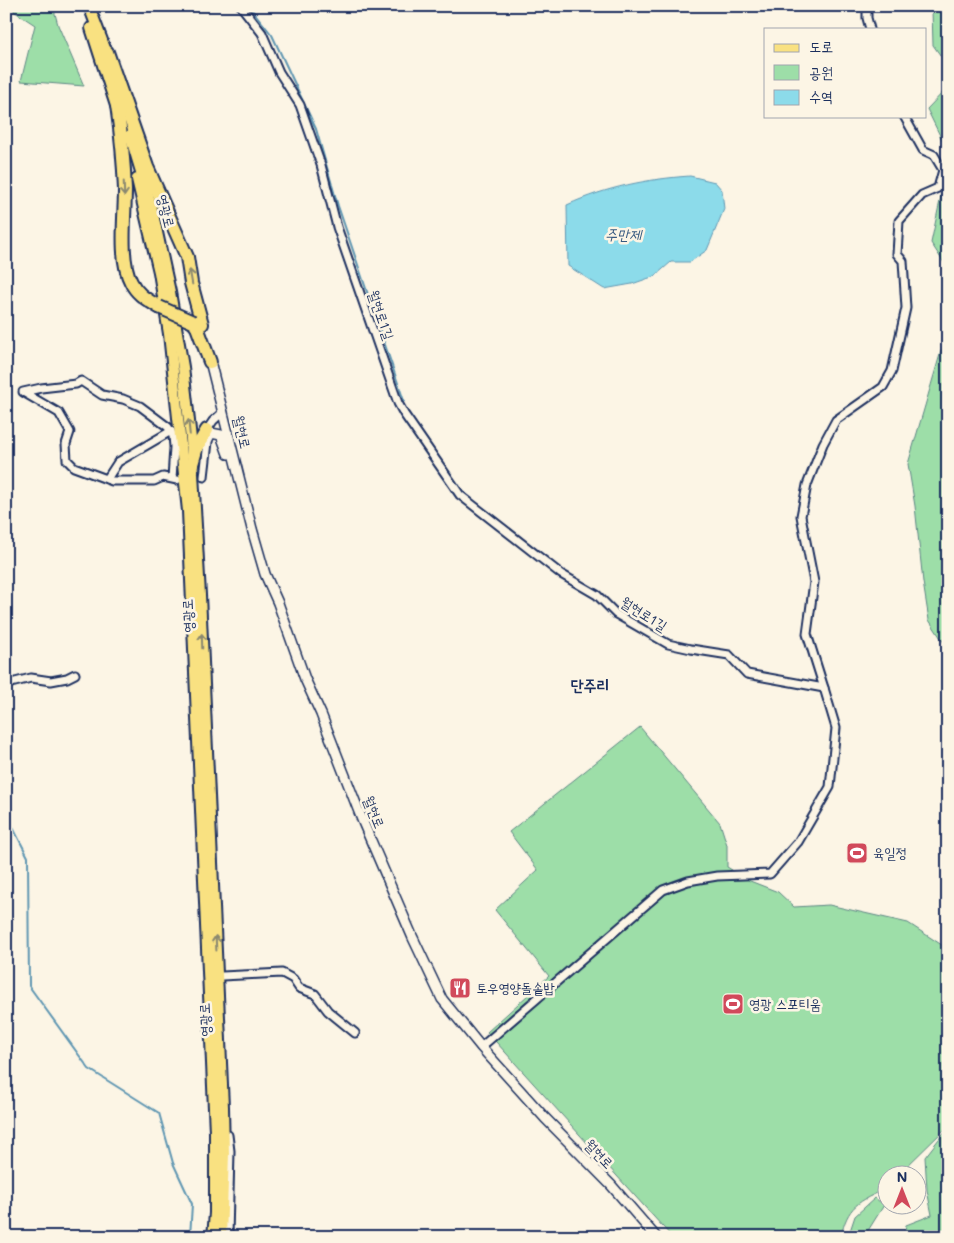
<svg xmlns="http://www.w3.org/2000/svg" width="954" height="1243" font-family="Mali,'Poor Story',sans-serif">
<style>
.green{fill:#9ddea8;stroke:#5c8683}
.water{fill:#8cdbea;stroke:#5f96b2}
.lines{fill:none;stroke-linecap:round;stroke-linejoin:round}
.stream{stroke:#5f96b2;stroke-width:2}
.street-casing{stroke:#1b2f5e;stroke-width:11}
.secondary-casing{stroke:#1b2f5e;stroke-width:12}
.primary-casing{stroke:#1b2f5e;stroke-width:14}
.highway-casing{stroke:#1b2f5e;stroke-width:16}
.street{stroke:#fcf5e5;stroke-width:7}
.secondary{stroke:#fcf5e5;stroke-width:9}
.primary{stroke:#f9e181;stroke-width:10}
.highway{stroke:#f9e181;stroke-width:12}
.highway-bridge-casing{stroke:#1b2f5e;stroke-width:16;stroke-linecap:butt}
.highway-bridge{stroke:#f9e181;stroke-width:12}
.oneway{stroke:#8a8870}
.labels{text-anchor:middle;stroke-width:5;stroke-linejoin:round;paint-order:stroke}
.street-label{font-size:14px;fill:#1b2f5e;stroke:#fcf5e5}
.poi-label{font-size:14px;fill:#1b2f5e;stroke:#fcf5e5;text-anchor:start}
.water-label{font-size:15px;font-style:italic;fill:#375a81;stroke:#fcf5e5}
.quarter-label{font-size:16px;font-weight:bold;fill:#1b2f5e;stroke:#fcf5e5}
</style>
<rect width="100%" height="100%" fill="#fcf5e5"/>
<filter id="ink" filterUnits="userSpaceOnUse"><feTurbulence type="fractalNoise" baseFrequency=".02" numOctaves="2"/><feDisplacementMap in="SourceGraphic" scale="10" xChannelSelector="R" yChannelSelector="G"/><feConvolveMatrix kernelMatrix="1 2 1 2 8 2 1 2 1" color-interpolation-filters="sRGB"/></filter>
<g filter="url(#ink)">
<g class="green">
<path d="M6,6H53L58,25L84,86L21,81L35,25Z"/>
<path d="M930,6H948V66L933,45L932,10Z"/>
<path d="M948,87V152L927,109Z"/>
<path d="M948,163V269L931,243Z"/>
<path d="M948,338V649L929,620L923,582L915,506L908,464L941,351Z"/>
<path d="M640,727L720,823L727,845V867L750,881L778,892L794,907L829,905L908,923L948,949V1126L898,1175L886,1176V1189C859,1201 847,1206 841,1237H672L487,1032L549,976L495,910L538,870L509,832Z"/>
<path d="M946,1130H948V1237H904L906,1225L932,1215L927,1190L925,1157Z"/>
<path d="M875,1198L884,1205L864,1237H848L855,1216Z"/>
</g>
<path class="water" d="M690,176L715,182L722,190L724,209L707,250L690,262H671L655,276L632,284L604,289L568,266L567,205C607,187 647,179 690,176Z"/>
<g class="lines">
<g class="stream">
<path d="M249,6L272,35L316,129L338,206L404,401"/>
<path d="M6,814L28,857L29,986L89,1069L159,1113L173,1163L192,1204L190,1237"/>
</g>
<g class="street-casing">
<g id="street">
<path d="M241,6L262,33L279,72L300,105L321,165L337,227L398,403L404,414L460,495L561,574L597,595L616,614L668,644L691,649L729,655L747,674L824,688L836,728L830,787L798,842L770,874L717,876L688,881L663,890L481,1047"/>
<path d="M867,6V18L870,29"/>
<path d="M204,477L208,442L207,430L213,421L223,412"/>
<path d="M107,479L118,462L171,431"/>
<path d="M172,479L174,447L173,436L168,427L140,406L123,399L102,395L81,381L76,384L41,388L23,392L59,413L70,432L66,444L67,460L74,467L112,481H154L163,477L177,480"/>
<path d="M6,686L11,683L31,678L51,681L67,678L75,674"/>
<path d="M824,688L807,634L814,582L801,516L807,485L823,444L836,420L883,387L892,371L906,308L903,261L897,254L899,221L922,195L938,188L943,170L934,155L923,150L904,116"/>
<path d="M222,976L282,973L293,979L299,988L315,994L328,1011L355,1033"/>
<path d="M228,1135L230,1151L228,1237"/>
</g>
</g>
<g class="secondary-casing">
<g id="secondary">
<path d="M209,357L252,529L265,574L278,603L305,679L321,714L363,822L413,938L442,999L481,1047L545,1118L611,1185L656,1237"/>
<path d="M208,439L211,433L221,435L228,454"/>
</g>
</g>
<g class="primary-casing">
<g id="primary">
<path d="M89,6L109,59"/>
<path d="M91,28L118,112"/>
<path d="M130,135L151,205L170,292L183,367L191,439L200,595L223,1107L224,1154L221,1237"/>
<path d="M137,179L159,272L169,334L188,511L215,1132V1213L213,1237"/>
</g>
</g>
<g class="highway-casing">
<g id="highway">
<path d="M107,52L147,167L187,257L191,283L202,324"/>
<path d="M117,105C121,133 124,162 125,190C125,216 119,260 131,282C137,295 148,300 159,307"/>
<path d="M193,322L197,327L210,362"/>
<path d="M192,464L197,447L207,430"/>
</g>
</g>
<use href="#street" class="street"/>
<use href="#secondary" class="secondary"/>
<use href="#primary" class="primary"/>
<use href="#highway" class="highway"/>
<g class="highway-bridge-casing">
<path id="highway-bridge" d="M159,307L193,322"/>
</g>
<use href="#highway-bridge" class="highway-bridge"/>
</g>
<defs><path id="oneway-shaft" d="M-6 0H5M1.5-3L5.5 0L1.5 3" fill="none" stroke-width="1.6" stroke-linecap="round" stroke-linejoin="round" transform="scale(1.25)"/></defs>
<g class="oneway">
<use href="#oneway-shaft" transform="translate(124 189) rotate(88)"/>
<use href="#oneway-shaft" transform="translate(191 277) rotate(-100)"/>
<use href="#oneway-shaft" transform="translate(189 427) rotate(-96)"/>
<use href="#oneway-shaft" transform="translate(202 641) rotate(-92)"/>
<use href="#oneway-shaft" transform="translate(216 943) rotate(-93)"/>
</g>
</g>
<defs>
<g id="stadium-square" transform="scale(1.125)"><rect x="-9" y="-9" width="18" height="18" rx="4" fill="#d1495b" stroke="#fcf5e5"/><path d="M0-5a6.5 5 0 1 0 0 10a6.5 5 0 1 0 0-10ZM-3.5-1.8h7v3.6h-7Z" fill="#fff"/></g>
<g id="restaurant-square" transform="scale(1.125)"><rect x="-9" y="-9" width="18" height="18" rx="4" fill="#d1495b" stroke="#fcf5e5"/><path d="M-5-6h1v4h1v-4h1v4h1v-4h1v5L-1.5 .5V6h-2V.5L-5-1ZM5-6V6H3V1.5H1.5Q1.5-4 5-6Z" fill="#fff"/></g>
</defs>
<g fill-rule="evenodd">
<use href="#stadium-square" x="857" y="853"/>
<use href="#restaurant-square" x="460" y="988"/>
<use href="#stadium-square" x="733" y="1004"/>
</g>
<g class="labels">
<g class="street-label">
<text transform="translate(166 211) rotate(76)" y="5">영광로</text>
<text transform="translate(381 315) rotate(71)" y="5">월현로1길</text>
<text transform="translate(242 432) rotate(77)" y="5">월현로</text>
<text transform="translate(644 614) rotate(32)" y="5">월현로1길</text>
<text transform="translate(188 616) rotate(-93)" y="5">영광로</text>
<text transform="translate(374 812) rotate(68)" y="5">월현로</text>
<text transform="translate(205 1020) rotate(-93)" y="5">영광로</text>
<text transform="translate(599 1154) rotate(46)" y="5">월현로</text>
</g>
<g class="poi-label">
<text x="873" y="858">육일정</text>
<text x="476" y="993">토우영양돌솥밥</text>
<text x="749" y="1009">영광 스포티움</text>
</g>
<g class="water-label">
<text x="623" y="240">주만제</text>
</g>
<g class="quarter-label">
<text x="590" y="691">단주리</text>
</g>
</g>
<rect width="954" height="1243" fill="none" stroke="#fcf5e5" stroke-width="25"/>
<rect x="12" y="12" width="929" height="1218" fill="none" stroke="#1b2f5e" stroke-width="2" filter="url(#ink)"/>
<rect x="764" y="28" width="162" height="90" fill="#fcf5e5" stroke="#a2a6af"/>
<rect x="774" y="44" width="25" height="8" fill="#f9e181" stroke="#a2a6af"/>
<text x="809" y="52" font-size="15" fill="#1b2f5e">도로</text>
<rect x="774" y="65" width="25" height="15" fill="#9ddea8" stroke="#a2a6af"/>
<text x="809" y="78" font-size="15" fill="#1b2f5e">공원</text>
<rect x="774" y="90" width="25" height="15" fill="#8cdbea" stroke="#a2a6af"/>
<text x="809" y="102" font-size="15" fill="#1b2f5e">수역</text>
<g transform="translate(902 1190)"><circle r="24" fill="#fcf5e5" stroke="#a2a6af"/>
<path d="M0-4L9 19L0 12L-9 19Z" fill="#d1495b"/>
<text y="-8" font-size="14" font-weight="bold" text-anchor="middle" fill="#1b2f5e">N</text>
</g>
</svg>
